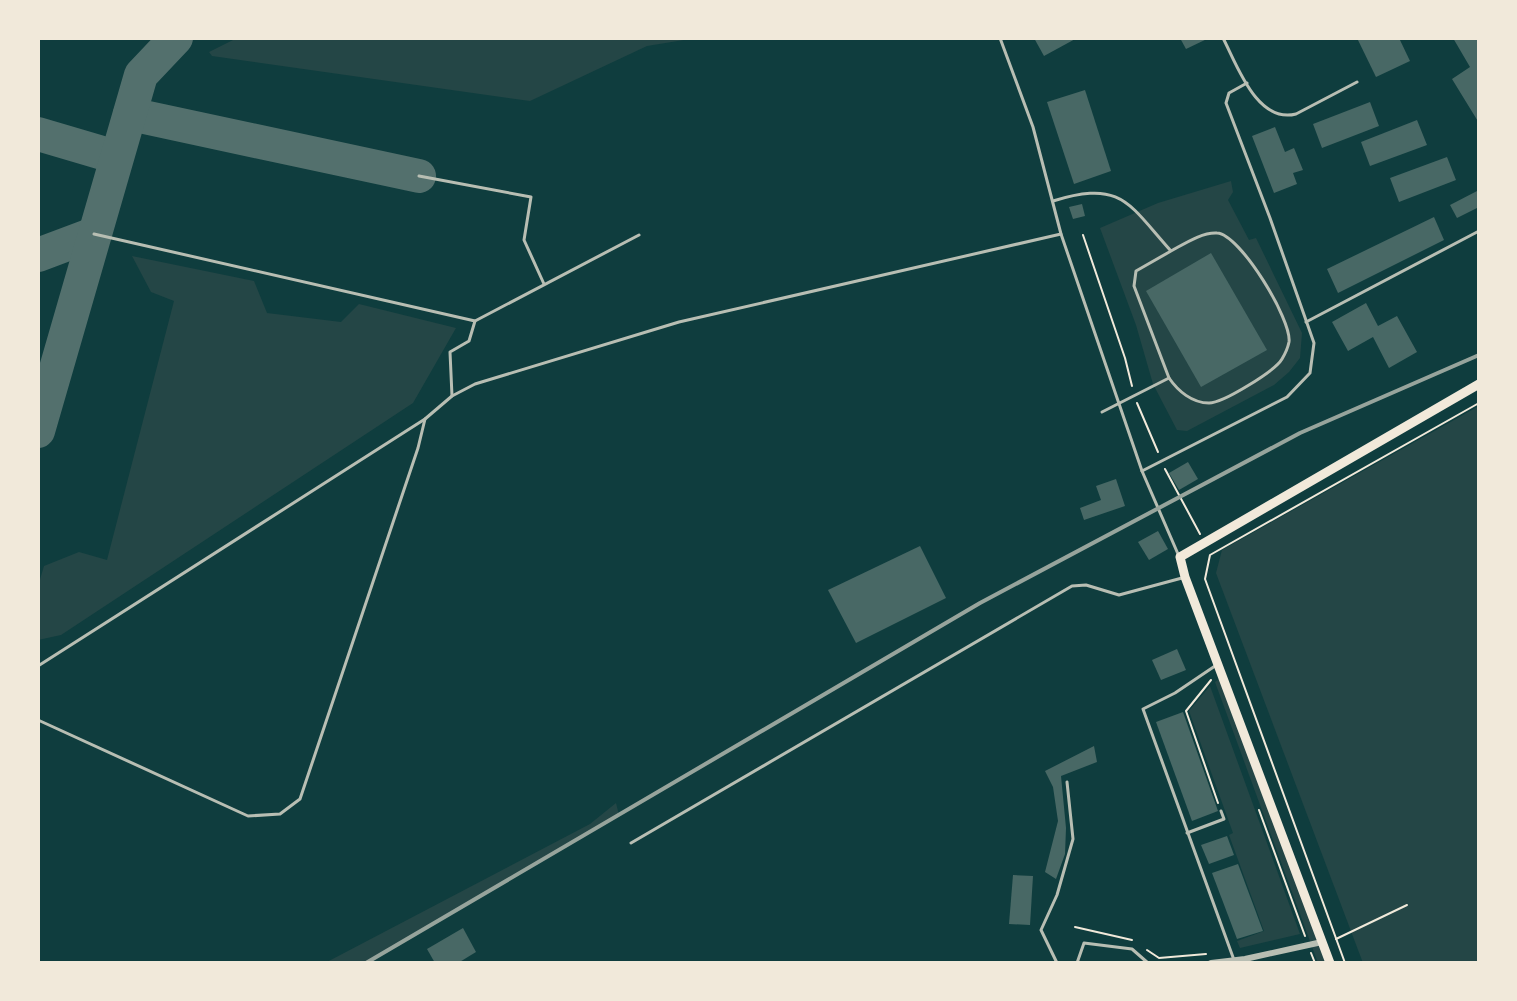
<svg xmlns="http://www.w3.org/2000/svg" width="1517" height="1001" font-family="Spectral,serif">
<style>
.green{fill:#244646}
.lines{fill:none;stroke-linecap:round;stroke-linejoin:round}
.taxiway{stroke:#53706d;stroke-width:34}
.building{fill:#486865}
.path{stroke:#f1e9da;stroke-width:2}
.service{stroke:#b8beb3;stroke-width:3}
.minor{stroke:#b8beb3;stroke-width:6}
.secondary{stroke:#f1e9da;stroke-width:9}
.rail{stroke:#97a49c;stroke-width:4}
</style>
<rect width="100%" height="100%" fill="#0f3d3e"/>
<g class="green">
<path d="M237,38H696L647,46L530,101L212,56L209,52Z"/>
<path d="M1231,181L1233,192L1228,200L1249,240L1256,238L1302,333L1300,358L1289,372L1274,385L1187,431L1177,430L1153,384L1136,325L1100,228L1158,203Z"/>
<path d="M132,256L254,281L267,313L341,322L359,304L456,328L413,403L61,635L38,640V586L44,566L79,552L107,560L174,301L151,292Z"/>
<path d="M1479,406V963H1363L1216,573L1222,550Z"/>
<path d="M1223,676L1326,963H1318L1215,682Z"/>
<path d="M1210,686L1300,934L1240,948L1237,941L1264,931L1229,835L1233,833L1189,711Z"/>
<path d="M616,803L619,815L366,963H325L590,824Z"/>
</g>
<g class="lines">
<g class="taxiway">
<path d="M130,114L419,176"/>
<path d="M38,134L116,157"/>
<path d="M38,255L94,234"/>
<path d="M38,431L141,75L176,38"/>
</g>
</g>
<g class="building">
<path d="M1034,38H1077L1044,56Z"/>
<path d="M1180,38H1209L1186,49Z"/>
<path d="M1357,38H1399L1410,61L1376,77Z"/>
<path d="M1453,38H1479V123L1452,79L1470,67Z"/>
<path d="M1085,90L1111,171L1074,184L1047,102Z"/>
<path d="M1370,102L1379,126L1322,148L1313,124Z"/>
<path d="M1417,120L1427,145L1370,166L1361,142Z"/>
<path d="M1275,127L1285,152L1294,148L1303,170L1293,173L1297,184L1274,193L1252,136Z"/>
<path d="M1447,157L1456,180L1399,202L1390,178Z"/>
<path d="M1479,190V207L1457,218L1450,205Z"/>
<path d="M1082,204L1085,216L1073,219L1069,207Z"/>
<path d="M1434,217L1444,240L1338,293L1327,269Z"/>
<path d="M1211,253L1267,350L1201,387L1146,291Z"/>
<path d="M1366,303L1378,326L1397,316L1417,352L1389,368L1373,337L1348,351L1332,322Z"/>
<path d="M1188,462L1198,479L1179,490L1169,473Z"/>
<path d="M1116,479L1125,506L1084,520L1080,508L1101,500L1096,486Z"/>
<path d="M1158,531L1168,549L1149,560L1138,542Z"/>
<path d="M920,546L946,598L856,643L828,590Z"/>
<path d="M1177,649L1186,670L1161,680L1152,660Z"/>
<path d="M1183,712L1218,811L1192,821L1156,722Z"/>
<path d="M1094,746L1097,762L1061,776L1066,828L1065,854L1056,879L1045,872L1058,821L1053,787L1045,771Z"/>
<path d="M1227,836L1234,855L1209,864L1201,845Z"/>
<path d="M1238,864L1263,931L1237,939L1212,873Z"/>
<path d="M1013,875L1033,876L1030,925L1009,924Z"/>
<path d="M463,928L476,952L458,963H435L427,949Z"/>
</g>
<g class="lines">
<g class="path">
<path d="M1083,235L1125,358L1132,386"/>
<path d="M1137,403L1158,452"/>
<path d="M1165,469L1200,534"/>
<path d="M1211,680L1186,711L1218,803"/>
<path d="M1259,810L1305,936"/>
<path d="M1075,927L1132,940"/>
<path d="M1336,939L1407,905"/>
<path d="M1147,950L1159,958L1206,954"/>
<path d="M1311,953L1315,963"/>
<path d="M1345,963L1205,579L1210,555L1479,403"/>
</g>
<g class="service">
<path d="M1000,38L1033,127L1061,234L1142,471L1178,554"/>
<path d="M1223,38C1237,65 1257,124 1296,114L1357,82"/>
<path d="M419,176L531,197L524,240L544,284"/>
<path d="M1053,201C1122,180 1128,203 1171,251L1136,271L1134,286L1169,378C1178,391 1192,403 1209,403C1223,403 1275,371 1282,359C1285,354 1288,347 1289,342C1292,320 1240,234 1217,233C1202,232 1184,244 1171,251"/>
<path d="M94,234L475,321"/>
<path d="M1306,322L1479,231"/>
<path d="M452,396L450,352L469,341L475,321L639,235"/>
<path d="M1102,412L1169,378"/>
<path d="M1142,471L1287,397L1310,373L1314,343L1270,218L1226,103L1229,93L1247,83"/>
<path d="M38,666L425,419L452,396L475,384L679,322L1061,234"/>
<path d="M1215,666L1175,693L1143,709L1234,960"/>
<path d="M38,720L248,816L280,814L300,799L418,448L425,419"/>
<path d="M1187,833L1224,819L1221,811"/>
<path d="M631,843L1072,586L1086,585L1119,595L1182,578"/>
<path d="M1057,963L1041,930L1057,895L1073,839L1067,782"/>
<path d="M1077,963L1084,943L1132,949L1148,963"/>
</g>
<path class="minor" d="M1211,963L1245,959L1322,942"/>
<path class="secondary" d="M1330,963L1185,577L1180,557L1479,384"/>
<path class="rail" d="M366,963L980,603L1300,433L1479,355"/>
</g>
<rect width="1517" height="1001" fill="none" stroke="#f1e9da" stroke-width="80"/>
</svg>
